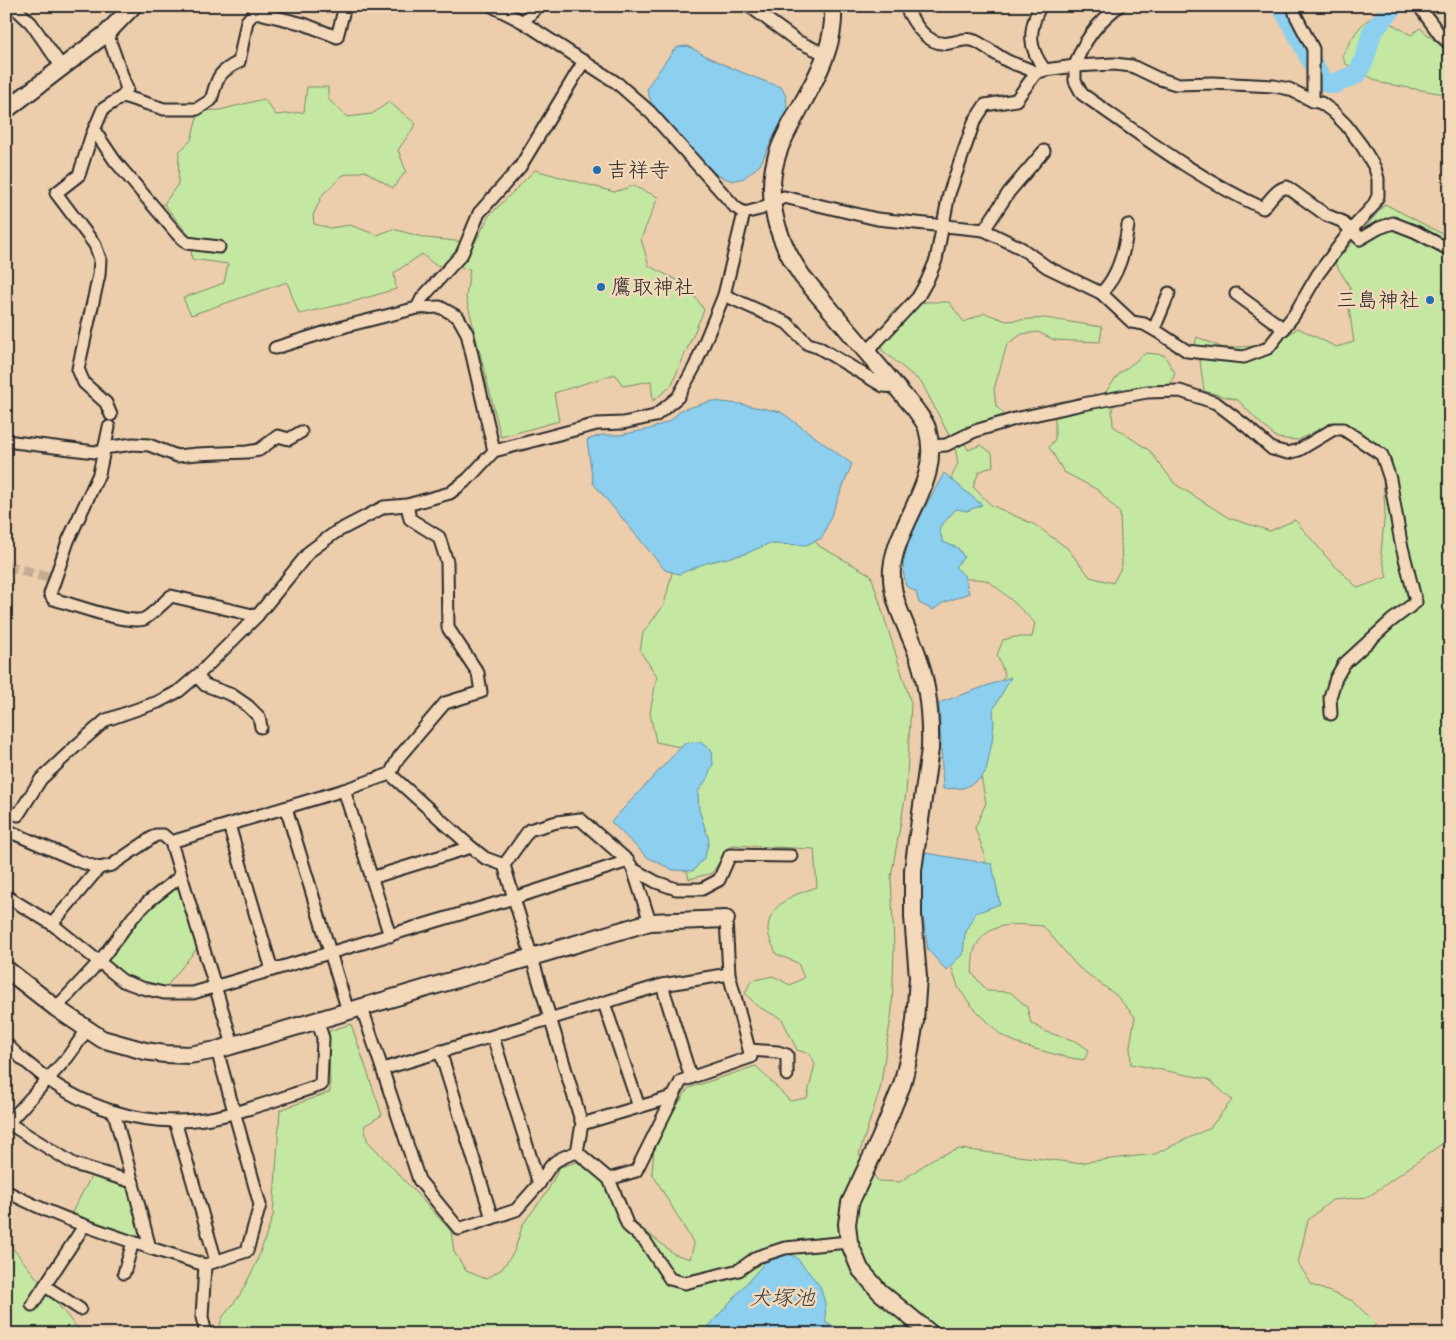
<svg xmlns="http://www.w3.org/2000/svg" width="1456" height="1340" font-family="Caveat,'Klee One',sans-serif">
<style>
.green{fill:#c4e8a2;stroke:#788a66}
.water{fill:#8ccfee;stroke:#658da0}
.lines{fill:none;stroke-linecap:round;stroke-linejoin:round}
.river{stroke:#8ccfee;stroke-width:20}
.street-tunnel{stroke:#c5ad92;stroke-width:11;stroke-dasharray:11 5.5;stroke-linecap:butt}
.street-casing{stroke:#2b2b2b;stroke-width:15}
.secondary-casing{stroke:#2b2b2b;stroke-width:20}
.street{stroke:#f3d8ba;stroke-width:11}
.secondary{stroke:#f3d8ba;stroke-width:16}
.poi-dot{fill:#1f6fb2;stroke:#f3d8ba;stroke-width:2}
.labels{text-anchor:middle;stroke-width:5;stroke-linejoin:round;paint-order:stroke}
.poi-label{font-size:21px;fill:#2b2b2b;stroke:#f3d8ba;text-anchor:start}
.water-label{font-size:22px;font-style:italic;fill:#3a4448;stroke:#f3d8ba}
</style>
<rect width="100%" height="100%" fill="#eccdac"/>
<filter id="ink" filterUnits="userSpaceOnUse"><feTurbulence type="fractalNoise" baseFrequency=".02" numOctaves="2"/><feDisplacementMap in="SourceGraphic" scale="10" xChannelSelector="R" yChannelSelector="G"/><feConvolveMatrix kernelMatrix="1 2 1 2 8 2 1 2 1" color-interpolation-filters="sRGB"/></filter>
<g filter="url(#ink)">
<g class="green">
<path d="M1380,14L1389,22L1411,35L1420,28L1450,54V95L1381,83L1346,64L1342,56C1353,38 1359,21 1380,14Z"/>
<path d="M307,87H328V99L347,117L372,114L389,102L416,124L398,150L406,171L393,188L365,171L343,175L323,194L313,215L314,224L330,228L350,225L377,235L393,229L426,238L475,243L489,216L535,170L614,192L633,186L658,197L641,239L649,266L688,286L704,310L671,386L653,401L651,381L623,386L615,374L554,393L559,421L501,437L466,297L470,269L435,265L422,254L394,273L396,289L352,302L299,314L287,282L191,315L183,298L224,283L228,264L192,259L190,237L164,204L178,184L179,152L191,140L199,111L220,110L264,99L276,115L304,112Z"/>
<path d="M1385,204L1450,238V1138L1368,1197L1332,1200L1308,1220L1298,1263L1312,1285L1353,1301L1376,1324L1368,1334H218L222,1318L240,1295L256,1264L273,1216L280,1110L330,1092L329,1031L351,1024L382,1115L364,1126L367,1140L451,1231L454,1252L466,1271L486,1279L502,1269L514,1252L523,1224L547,1192L560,1167L577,1162L604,1182L613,1205L674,1254L690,1259L694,1244L652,1173L654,1149L672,1113L689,1088L756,1066L790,1101L807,1098L815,1064L810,1054L797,1050L782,1019L757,1006L745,993L751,981L773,976L790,985L804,978L798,963L776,954C774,947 767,935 768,928C770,902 796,894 817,887L814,849L731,845L712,873L689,879L685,863L699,751L656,742L650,713L657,676L640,651L643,633L664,605L675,561L804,526L819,546L871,575L911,703L906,793L891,877L894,947L892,1010L880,1089L859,1154L878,1181L900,1182L934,1158L959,1149L1076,1163L1155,1154L1210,1128L1232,1100L1208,1079L1131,1064L1130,1046L1135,1017L1116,995L1078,967L1043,926C1018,924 990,920 976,946C972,953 973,965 972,973L987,991L1010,992L1027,1007L1031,1023L1046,1032L1076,1041L1089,1050L1084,1060L1065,1057L1024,1046L1001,1035L971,1005L959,989L948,957L973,907L990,898L984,852L975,828L986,803L980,771L988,706L1005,675L997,655L1003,640L1015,637H1032L1035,623C1026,614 995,583 985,580C977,578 969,580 961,578C951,563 935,547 934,528C933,518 953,474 958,463L955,447L922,383L882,350L878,332L895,309L927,302H949L964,322L985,313L1006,321L1045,318L1102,327L1100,342L1054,340L1038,332L1022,334L1007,344L994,389L996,406L1005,415L993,424L966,426L960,433L968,450L981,445L992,453L993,466L979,472L973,487L991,505L1035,525L1067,548L1090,577L1113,583L1122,566L1120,513L1098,490L1064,472L1049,447L1055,439V415L1093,409L1119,374L1146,353L1164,355L1175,373L1169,387H1132L1112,408L1113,426L1150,451L1175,484L1229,518L1270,531L1295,520L1330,561L1358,588L1387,577L1381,553L1385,511L1383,479L1377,444L1333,422L1298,440L1277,438L1256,419L1238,400L1204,391L1200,361L1194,348L1197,337L1223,348L1273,345L1298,328L1336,347L1354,342L1349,308L1350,287L1335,263Z"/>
<path d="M178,883L198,947L166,987C141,988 124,975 106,960L148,908Z"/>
<path d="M93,1173L130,1187L143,1236L138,1239L70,1216Z"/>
<path d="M6,1240L77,1328L84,1334H6Z"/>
</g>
<g class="water">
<path d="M688,46C717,63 749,76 781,87L786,96L787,109L760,165L744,178L732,181L717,175L656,116L647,90L650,83L673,51L678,47Z"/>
<path d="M712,401L740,404L781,412L852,464L822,538L806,545L768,544L745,554L706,563L679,574L665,570L593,483L587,440L602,435H620L650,429L670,421L681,410Z"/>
<path d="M944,473L982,505L967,511L956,509L939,528L943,542L958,548L964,557L955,567L964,575L969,593L943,603L933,610L919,603L916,592L906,586C905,580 903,573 903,567C905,539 931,497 944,473Z"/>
<path d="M1011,677L993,710L994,723L992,742L986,771L980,779L964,788L943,789L939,703Z"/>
<path d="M700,742L712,751L713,764L707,779L698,792L699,810L709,840L705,857L693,871L673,870L647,857L611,822L685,743Z"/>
<path d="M925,853L992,864L1000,904L976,913L965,934L963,954L946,970L928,950L922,911L921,876Z"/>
<path d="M789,1254L797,1258L820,1286L825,1303L826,1323L844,1330H868L872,1334H702L765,1262C774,1260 781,1255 789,1254Z"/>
</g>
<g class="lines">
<path class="river" d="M1281,6C1297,30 1308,56 1322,81L1334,84L1357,74L1365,58L1372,32L1394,6"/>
<path class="street-tunnel" d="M6,566L55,579"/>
<g class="street-casing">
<g id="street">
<path d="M13,6L31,23L62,67"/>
<path d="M492,6L523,22L617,83L650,112L735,207L744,213L760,209L784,197L877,219L984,230L1021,248L1047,267L1101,293L1132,322L1144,324L1158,332L1187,351L1244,357L1268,348L1294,315L1318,274L1351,230L1341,221L1326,215L1287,187C1276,189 1270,200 1263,208C1198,179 1141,135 1082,94L1075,81V66L1114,64L1132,66L1157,78L1176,84L1213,83L1274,86L1289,89L1313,101L1321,103L1332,111L1346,125L1362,146L1375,168L1378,179V196L1373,206L1351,230L1360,239L1379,228L1393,223L1416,232L1450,250"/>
<path d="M749,6L797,41L827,55"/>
<path d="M905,6C913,22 927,47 949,43C959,42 965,37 975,41C988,47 999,58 1012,63C1020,66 1028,68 1036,73"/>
<path d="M1040,6C1028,31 1028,48 1045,70"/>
<path d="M1293,6L1296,16L1313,49V101"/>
<path d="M1419,6L1440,35L1450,44"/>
<path d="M523,22L538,6"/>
<path d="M107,33L127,89L123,96L103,109L91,137L79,175L56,193L95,245L100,259L99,275L78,369L84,383L106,403L111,415"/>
<path d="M123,96L164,109H197L211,100C218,77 217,73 239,62L247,21L255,12L304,24L337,37L345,6"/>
<path d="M94,130L115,161L178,235L187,243L219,247"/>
<path d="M984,230L1009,192L1044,151"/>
<path d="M1101,293C1119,276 1125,249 1128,225"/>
<path d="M1236,294L1284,329"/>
<path d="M724,295L787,323L808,344L818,347L883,386L897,387"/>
<path d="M417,308L422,298L462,254L479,213L520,167L584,61"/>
<path d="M1154,329L1169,293"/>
<path d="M275,348L346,326L417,308L440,307L458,317L467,333L494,451"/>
<path d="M867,352L918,297L927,281L936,260L949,194L974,122L985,105L1016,100L1036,73L1045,70L1075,66C1083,40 1098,22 1119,6"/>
<path d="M109,427L99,474L68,541L50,594L53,599C72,604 128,625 144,619C152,615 164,602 171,596L257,616"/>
<path d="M6,441L103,453"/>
<path d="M930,446L946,445L975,431L1015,419L1083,404L1147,392L1180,391L1216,403L1246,426L1272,449L1288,453L1299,450L1334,429H1343L1382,455L1390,479L1401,543L1416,602L1391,621L1344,664L1336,678L1330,697L1331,714"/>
<path d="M104,448L133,444L149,445L177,456L197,454L247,452L259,450L278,436L289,439L301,432"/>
<path d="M197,676L205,685L232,695L248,706L259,717L261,727"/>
<path d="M390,774L471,847L485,858L504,865L582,1124L577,1152C553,1160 552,1162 539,1184"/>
<path d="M344,790L390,936"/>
<path d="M286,808L348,1011"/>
<path d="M6,811L18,815L41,779L75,747L106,720L158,702L179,691L200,673L257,616L310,551L336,532L384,507L407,505L450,493L468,479L494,451L597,424L623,423L655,416L678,397L695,366L724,295L744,213"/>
<path d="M6,830L78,861L99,868L112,865L156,835H163L171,842L233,1045"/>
<path d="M171,842L344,790L390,774L399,757L445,703L481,692L478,673L448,628L447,562L439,537L410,519L407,505"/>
<path d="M504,865L529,830L557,822L580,819L628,861L633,869L656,882L676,889H702L719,880L730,855L791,856"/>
<path d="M633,869L650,922"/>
<path d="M371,878L471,847"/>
<path d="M6,896L52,924L99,868"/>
<path d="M52,924L123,981L142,988L164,993H193L272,970L229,825"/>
<path d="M272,970L514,898L628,861"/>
<path d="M662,985L729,974"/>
<path d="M56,1008L99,962L133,917L149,901L181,876"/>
<path d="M362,1008L419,1180L459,1229L516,1210L539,1184L493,1037"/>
<path d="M87,1030L67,1058L8,1123L74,1164L133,1182"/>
<path d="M6,1043C13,1052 22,1059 31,1066C77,1106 142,1128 204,1119C244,1113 283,1097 321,1085L323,1038L317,1020"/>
<path d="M750,1050L778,1052L787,1055V1075"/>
<path d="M440,1051L492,1218"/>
<path d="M383,1069L662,985L691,1078"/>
<path d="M639,1107L672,1097"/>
<path d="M175,1121L216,1261"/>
<path d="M582,1124L639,1107L604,1003"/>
<path d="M577,1152L609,1179L628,1226L645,1241L670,1279L685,1283L739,1270L757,1257L785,1248L849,1242"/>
<path d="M609,1179L636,1171L681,1081L751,1057L729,974L726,919"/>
<path d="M6,1191C52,1216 101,1231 150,1248L114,1112"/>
<path d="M150,1248L205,1265L247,1251L260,1205L217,1050"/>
<path d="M205,1265L202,1317L206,1334"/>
<path d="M124,1273L133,1242"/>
<path d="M45,1286L80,1309"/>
<path d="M32,1305L84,1226"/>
</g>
</g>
<g class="secondary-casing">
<g id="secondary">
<path d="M833,6C835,39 823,65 808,93C799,110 788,128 780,147C762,193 776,238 802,276L915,409C919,415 925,422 927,428C938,467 919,495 904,529C898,542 893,555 892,569C890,598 905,622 915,648C928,681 931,715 930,749L913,870V917L918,977L915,1021L909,1056L902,1085L880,1139L850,1203L847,1224L849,1242L860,1269L880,1292L931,1334"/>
<path d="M6,110L107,33L133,6"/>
<path d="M6,969L56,1008L102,1039L145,1051L165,1054L189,1055L217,1050L650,922L726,919"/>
</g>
</g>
<use href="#street" class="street"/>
<use href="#secondary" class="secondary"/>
</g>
</g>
<g class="poi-dot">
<circle cx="597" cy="170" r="5"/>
<circle cx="601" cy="287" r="5"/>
<circle cx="1430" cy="300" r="5"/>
</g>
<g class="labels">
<g class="poi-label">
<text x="607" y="177">吉祥寺</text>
<text x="611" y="294">鷹取神社</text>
<text x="1420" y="307" text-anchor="end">三島神社</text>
</g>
<g class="water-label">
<text x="782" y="1305">犬塚池</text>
</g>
</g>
<rect width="1456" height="1340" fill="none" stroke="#f3d8ba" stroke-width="25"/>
<rect x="12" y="12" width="1431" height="1315" fill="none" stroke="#2b2b2b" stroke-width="2" filter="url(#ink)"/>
</svg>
